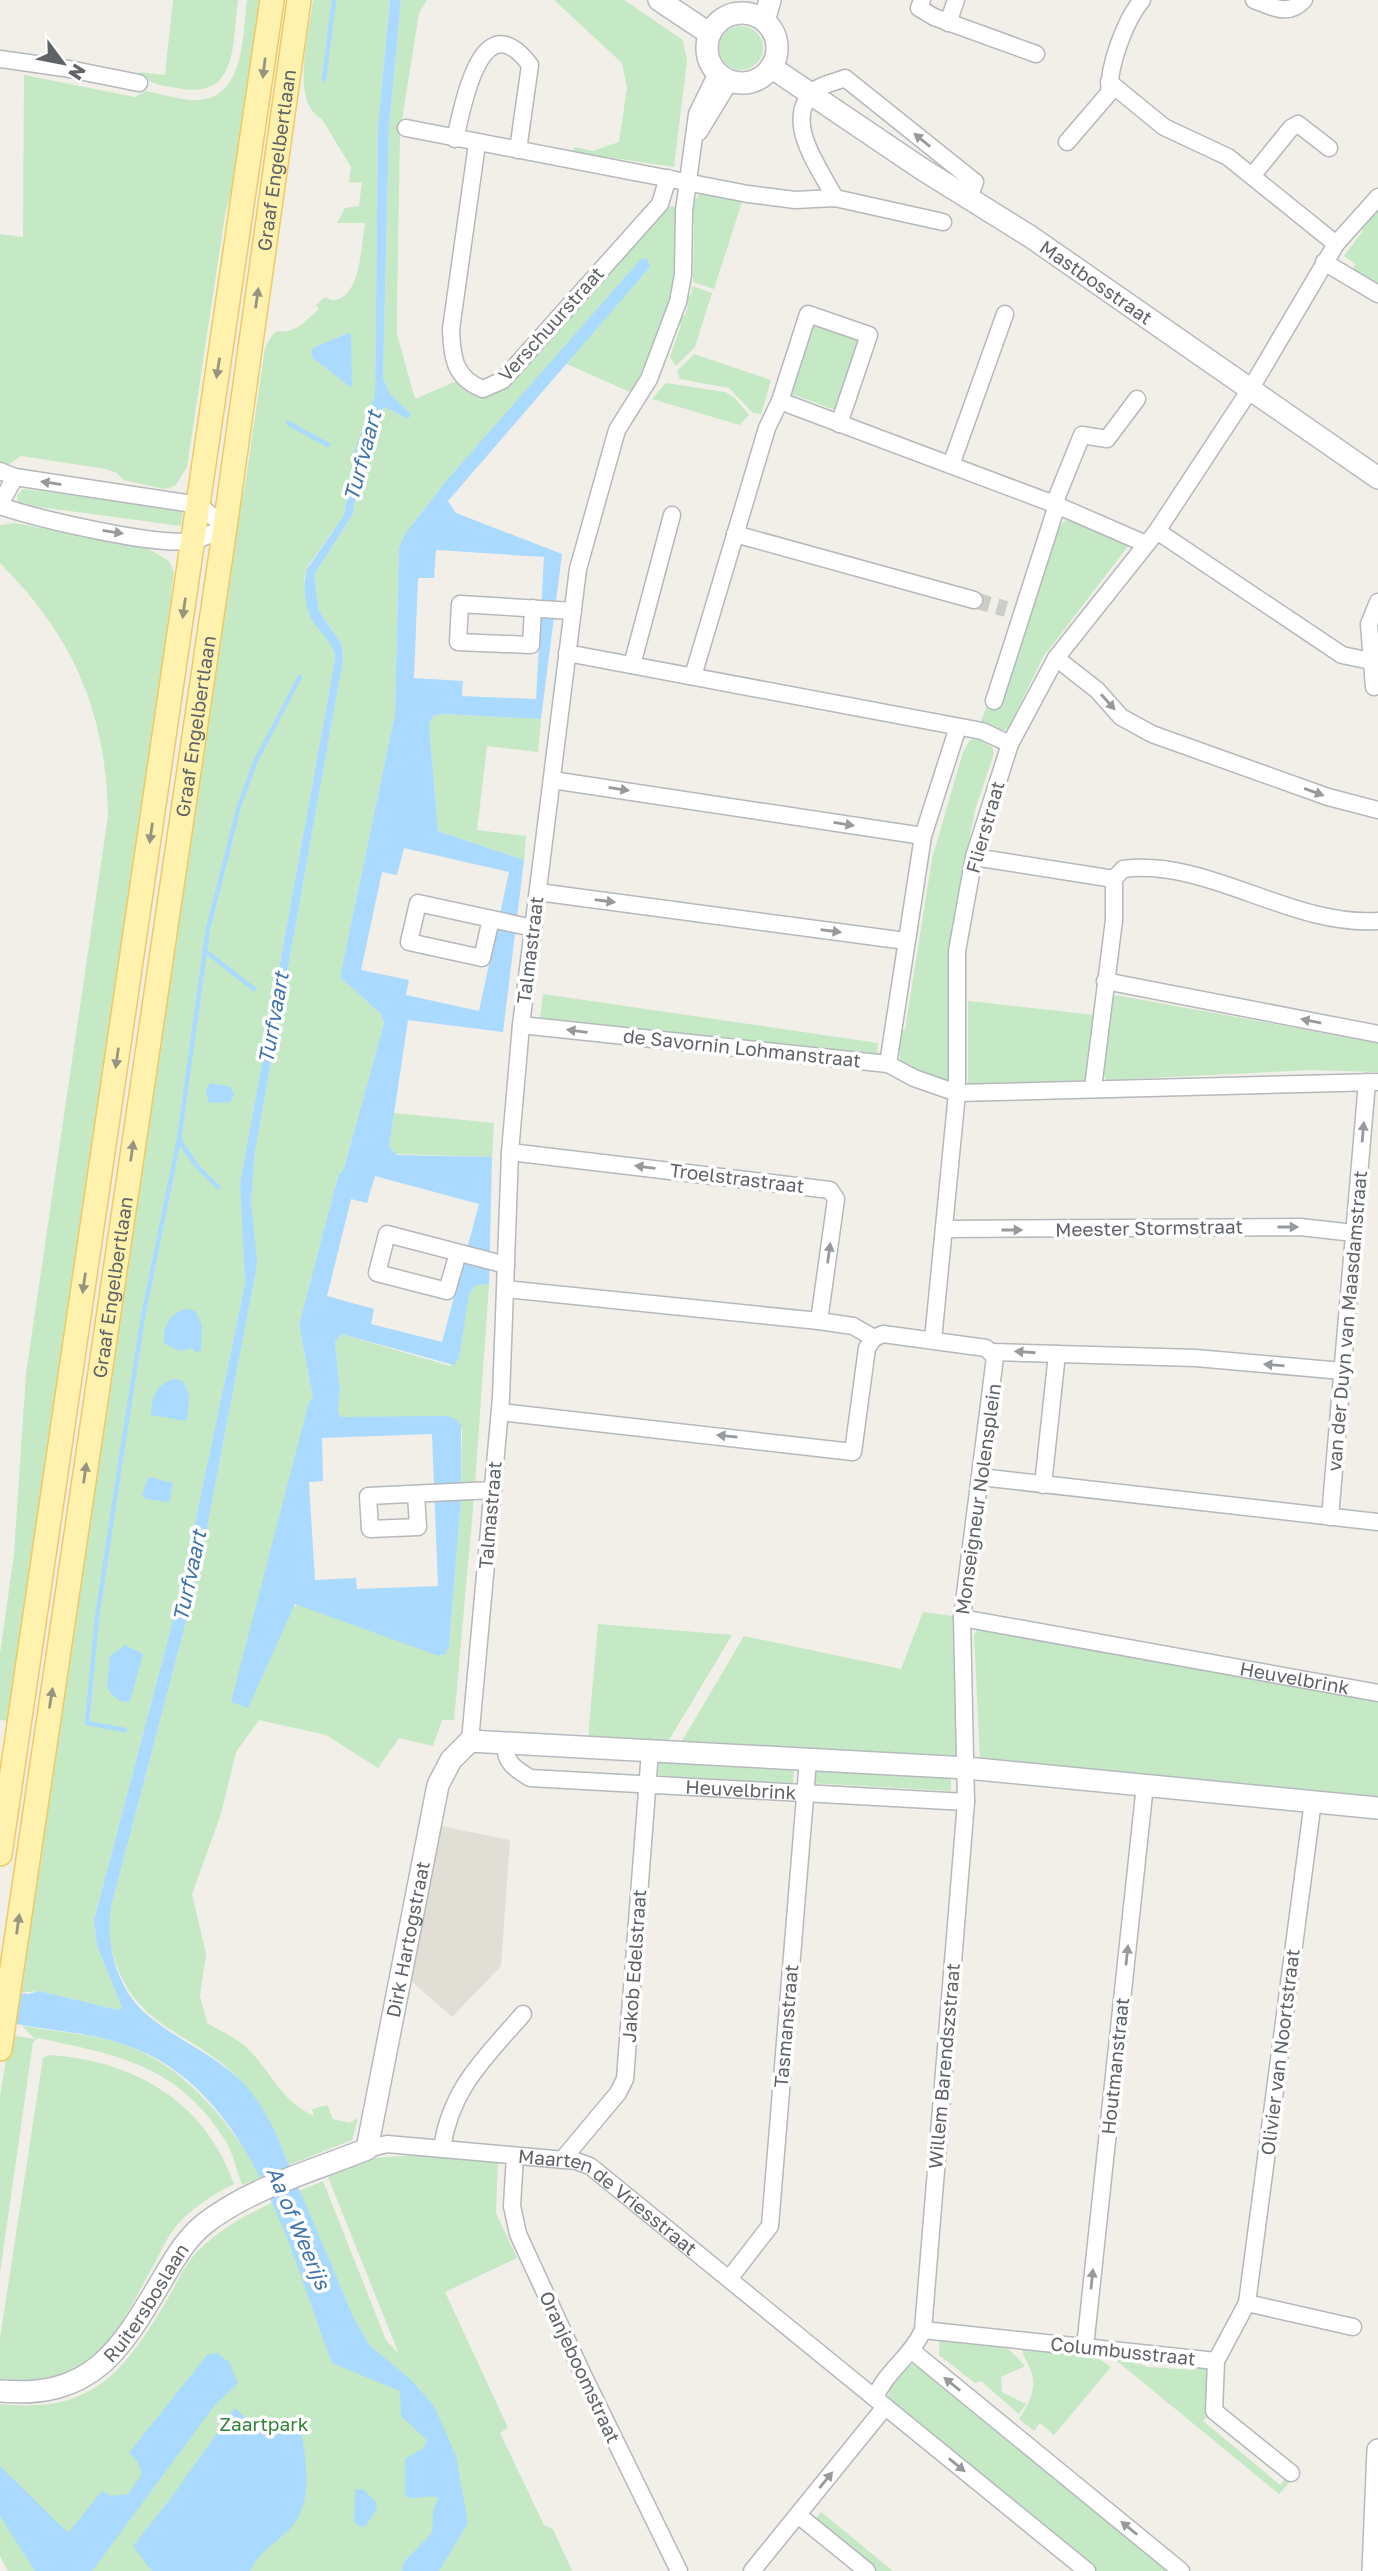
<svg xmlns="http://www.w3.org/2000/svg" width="1378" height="2571" font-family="'Golos Text',sans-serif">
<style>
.education{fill:#e1ded6}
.green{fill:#c5e8c5}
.water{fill:#aadaff;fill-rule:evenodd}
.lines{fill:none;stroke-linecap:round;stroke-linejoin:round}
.stream{stroke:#aadaff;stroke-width:4.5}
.street-tunnel{stroke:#ccccc8;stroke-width:16;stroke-dasharray:16 8;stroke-linecap:butt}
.street-casing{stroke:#b5b8bc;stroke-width:19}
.secondary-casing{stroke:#b6babf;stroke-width:24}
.primary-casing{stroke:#f2c960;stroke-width:26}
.street{stroke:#fff;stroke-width:16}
.secondary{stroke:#fff;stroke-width:21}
.primary{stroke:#fff2af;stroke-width:23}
.oneway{fill:#979581}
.oneway2{fill:#979a9d}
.labels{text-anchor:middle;stroke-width:7;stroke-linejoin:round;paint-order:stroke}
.street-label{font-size:19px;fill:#5f6368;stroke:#fff}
.park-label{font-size:19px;fill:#348238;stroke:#fff}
.water-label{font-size:21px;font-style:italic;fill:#4174aa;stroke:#fff}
</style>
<rect width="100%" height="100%" fill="#f1efe8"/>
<path class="education" d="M441,1826L510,1840L501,1966L452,2017L409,1979Z"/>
<g class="green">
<path d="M173,0H238C232,43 239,101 177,88C162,85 149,85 139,72L165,75Z"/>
<path d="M247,0H262L241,157L225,215L187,467L175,486L165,489L123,480L117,473L106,469L21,456L6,466L0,464V234L23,237L24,75L135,97L146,91C160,94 175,98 190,100C245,104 242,39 247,0Z"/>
<path d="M313,0H390L378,125L375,395L353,462L344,515L308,566L304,579L310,615L333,646L335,659L240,1184L245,1284L181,1590L94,1920L97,1946L122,2007L119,2010L39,1991L16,1993L236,502L244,492L265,348C279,320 278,338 296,328C304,324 312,315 319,309L316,305L325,297L331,300C361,301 361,246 365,223H337L345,208L359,206L362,182L349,183L351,167L322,119C289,103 310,30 313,0Z"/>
<path d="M401,0H427L419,13L400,132L397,305V334L415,399L457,381L474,393L489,395L664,205L679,207L674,298L632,393L565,363L650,267L645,258L446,481L405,534L399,548L395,714L340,977L381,1014L384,1023L344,1168L338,1176L299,1325L313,1398L290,1609L299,1604L442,1656L449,1647L461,1499L474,1498L454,1720H442L433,1746L399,1738L378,1768L326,1735L259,1720L236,1752L221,1814L192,1894L206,1954L200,1996L207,2023C219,2030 234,2037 245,2046C270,2069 280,2101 314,2116L312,2109L327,2105L333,2119L350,2123L358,2118L352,2140L289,2165C276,2136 264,2105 241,2081C198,2034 142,2032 117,1967C109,1945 107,1926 112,1903L197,1580L255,1276L251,1203L255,1152L343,660L342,645L319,611L314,575L353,514L363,451L382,409L385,407L411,414L390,394L383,378L389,127Z"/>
<path d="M554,0H624L683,40L687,61L674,167L573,152L574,147L593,151L619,142L627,88L622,63Z"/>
<circle cx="741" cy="48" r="22"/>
<path d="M700,193L742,202L714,289L693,282L694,223H690L691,207Z"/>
<path d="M1378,207V283L1353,269L1355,264L1344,256L1363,231L1361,228Z"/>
<path d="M692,286L712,293L695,347L676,366L670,357L681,325L678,323L681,315L685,316L688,305L683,302L684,296L691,295Z"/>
<path d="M815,322L861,338L835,410L789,393Z"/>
<path d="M694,354L771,380L761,414L753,413L729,388L680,379L677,371Z"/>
<path d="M666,383L725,392L734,397L749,415L740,425L652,399Z"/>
<path d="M23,489L183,509L181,526L18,504L17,496Z"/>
<path d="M1068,518L1129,545L1043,657L1008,729L1000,731L980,724L988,703L1001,705L1057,528Z"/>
<path d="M15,523L147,548L169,561L174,572L132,908L12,1721L0,1720V1654L14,1554L26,1374L108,816C106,712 74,637 0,563V525Z"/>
<path d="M442,714L541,719L538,752L487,746L477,830L526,836L524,860L438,831L429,724L433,716Z"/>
<path d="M978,739L992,747L994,753L975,810L951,936L948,1080L917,1073L900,1062L899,1031L905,1030L932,859L963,752L970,740Z"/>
<path d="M543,994L878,1043L877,1056L540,1018Z"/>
<path d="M1110,994L1378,1043V1072L1311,1070L1107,1080L1102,1072Z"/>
<path d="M968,1001L1094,1015L1088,1080L968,1084Z"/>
<path d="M394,1113L494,1123L492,1157L393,1154L389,1147Z"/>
<path d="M489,1284L475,1484H461L462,1430L458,1422L341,1417L338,1412L340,1391L335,1342L341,1334L450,1366C472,1346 455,1302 476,1285Z"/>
<path d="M923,1612L953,1616L957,1763L679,1746L744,1636L901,1669Z"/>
<path d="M598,1624L732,1635L666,1745L588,1740Z"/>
<path d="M978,1628L1378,1699V1800L980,1760L974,1635Z"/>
<path d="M659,1761L794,1768L793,1783L661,1776L658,1774Z"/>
<path d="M809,1769L951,1777V1791L809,1783Z"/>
<path d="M22,2026C50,2031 79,2033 106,2039C179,2057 225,2116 262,2177L242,2185C237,2171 233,2153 225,2140C178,2065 118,2055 38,2038L33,2042L0,2273V2096L10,2035L35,2039Z"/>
<path d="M48,2055C133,2060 205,2101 234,2184C214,2194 193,2207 178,2224C167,2236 161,2252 153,2266C113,2338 97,2389 0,2379V2338L43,2058Z"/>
<path d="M431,2154L498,2158L496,2213L517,2258L445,2292L508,2428L500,2433L544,2525L553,2529L572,2571H8L0,2556V2404C93,2414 123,2373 167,2300C176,2285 185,2264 198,2251C233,2216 278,2200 323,2181L386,2340L399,2354L328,2177L375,2158Z"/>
<path d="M940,2336C978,2340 1000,2334 1025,2366L1001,2377L1002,2392L1026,2404L1019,2414L981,2381L975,2383L939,2355Z"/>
<path d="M1022,2345L1092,2354L1111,2367L1054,2435L1040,2423L1034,2431L1019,2419C1030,2402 1039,2386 1029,2366C1025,2357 1022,2355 1022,2345Z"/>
<path d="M1121,2355L1147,2367L1194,2370L1195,2363L1206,2364L1210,2370L1206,2401L1210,2411L1203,2421L1280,2485L1289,2475L1293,2478L1279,2494L1117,2361Z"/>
<path d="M915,2363L1177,2571H1095L888,2402C886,2388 903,2368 915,2363Z"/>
<path d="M821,2512L893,2571H873L813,2522Z"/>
</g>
<g class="water">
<path d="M390,0H401L389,127L383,378L390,394L411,414L408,419L385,407L382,409L363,451L353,514L314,575L319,611L342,645L343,660L255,1152L251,1203L257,1260L255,1276L197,1580L112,1903C104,1940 116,1987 145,2013C173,2038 210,2052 238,2078C253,2091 263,2110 273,2127L354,2319L370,2346L409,2378L434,2406L456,2456L468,2523L439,2571H402L404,2562L432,2533L433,2512L438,2498C426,2493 417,2502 405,2496V2459L424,2448L427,2440L401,2416L400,2391L332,2363C290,2252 252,2088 126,2045C89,2032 49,2031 11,2023L0,1991L28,1994L39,1991L119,2010L122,2007L97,1946L94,1920L181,1590L245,1284L240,1184L335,659C335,642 320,634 312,620C304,606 303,583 307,569L344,515L355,450L375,395L378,125Z"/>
<path d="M642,258L648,260L650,267L448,501L456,513L562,554L541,719L442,714L433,716L429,724L438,831L524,860L503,1032L408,1020L389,1147L397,1155L492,1157L489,1284L476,1285L469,1294L459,1358L454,1365L341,1334L335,1342L340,1391L338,1412L341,1417L445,1416L454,1418L461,1425V1499L449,1647L445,1654L439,1656L295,1604L248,1708L231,1702L309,1402L313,1398L299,1325L338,1176L344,1168L384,1023L381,1014L340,977L395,714L399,548L405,534L446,481ZM436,550L544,557L536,699L462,696L463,681L414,678L418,578H434ZM404,848L509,872L479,1011L406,995L409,980L361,970L382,872L397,875ZM375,1176L479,1204L442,1342L371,1324L374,1309L327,1296L351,1199L367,1203ZM432,1434L438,1586L357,1589L356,1578L315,1580L309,1482L323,1481L322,1438Z"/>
<path d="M348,333L351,335L352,388L313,358L311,353L313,348Z"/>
<path d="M210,1083L231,1087L234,1095L230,1102L209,1103L206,1091Z"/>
<path d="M185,1309L195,1311L202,1325L201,1351L195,1352L192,1348L180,1351L165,1344C161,1328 170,1314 185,1309Z"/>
<path d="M173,1379L183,1381L189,1395L187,1421L151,1415C151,1398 156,1385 173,1379Z"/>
<path d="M149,1477L173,1483L169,1502L146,1499L142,1494Z"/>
<path d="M125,1645L143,1654L130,1701C118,1705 114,1695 107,1688L110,1656Z"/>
<path d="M217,2353L229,2362L238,2383L215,2405L92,2571H35L0,2516V2466L68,2533L102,2491L111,2496L128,2494L142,2474L138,2462L129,2453L207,2355Z"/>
<path d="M235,2408L267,2436L301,2429C306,2463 315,2506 287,2532C272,2545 259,2553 250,2571H152L133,2546L171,2498Z"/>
<path d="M363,2489L376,2502L377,2509L365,2527L358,2526L354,2521L355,2490Z"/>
</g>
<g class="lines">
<g class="stream">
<path d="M324,79L334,0"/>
<path d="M288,423L328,445"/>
<path d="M204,950L254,989"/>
<path d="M179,1140L196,1165L218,1187"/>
<path d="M125,1730L87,1723L97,1618L121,1458L143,1317L179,1139L208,929L239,806L256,760L300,677"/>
</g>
<path class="street-tunnel" d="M974,600L1006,609"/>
<g class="street-casing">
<g id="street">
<path d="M922,0L919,8L934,17L1036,54"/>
<path d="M1254,0C1273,7 1288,17 1304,0"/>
<path d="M948,23L956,0"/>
<path d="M0,59L64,68L139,83"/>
<path d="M1109,82L1164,127L1228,157L1336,244"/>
<path d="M406,128L748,194L795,200L835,198L943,222"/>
<path d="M699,132L730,81"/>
<path d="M455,139C463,106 481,0 530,65L518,150"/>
<path d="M1067,142L1109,93C1109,65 1124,22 1142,0"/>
<path d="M477,144L451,329C452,357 454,378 483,389L503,380L660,204L668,178"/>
<path d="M1252,176L1291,128L1298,124L1329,148"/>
<path d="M835,198C820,168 781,120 815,90C823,84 836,82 845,78L975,182L969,198"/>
<path d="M1324,262L1378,294"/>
<path d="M780,401L1054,504L1146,544"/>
<path d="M951,465L1005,314"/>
<path d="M0,471L15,477L199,505L225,527C216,531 206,537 196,540C163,549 36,518 0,506"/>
<path d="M0,504L15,477"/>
<path d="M1054,504L1082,435L1107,439L1137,399"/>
<path d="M1157,531L1342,655L1366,660L1371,656"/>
<path d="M735,534L974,600"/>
<path d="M533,608L531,645L458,642L460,604L573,611"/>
<path d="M567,653L982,731L1010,744"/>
<path d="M1056,658L1097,690L1121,717L1152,734L1328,797L1378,810"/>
<path d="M632,665L672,515"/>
<path d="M693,676L767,428L780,401L808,314L869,335L839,424"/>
<path d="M1374,687L1369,624L1378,602"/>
<path d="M994,701L1057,505"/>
<path d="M552,780L923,836"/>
<path d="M974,857L1114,879"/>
<path d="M538,892L906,941"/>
<path d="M491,919L482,958L409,942L418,903L533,928"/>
<path d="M1105,981L1378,1034"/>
<path d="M521,1025L888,1064L914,1078L957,1093L1378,1082"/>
<path d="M888,1064L923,836L958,727"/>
<path d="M1093,1088L1114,920V879L1123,869C1208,858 1291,927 1378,921"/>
<path d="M510,1152L830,1190L836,1199L819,1321"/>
<path d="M944,1229L1300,1227L1354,1233"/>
<path d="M458,1253L447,1291L377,1273L387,1234L506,1265"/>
<path d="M506,1289L819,1321L853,1326L874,1338L883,1334L986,1348L995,1357L962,1618L966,1802L923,2330C912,2356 885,2372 875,2398"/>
<path d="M933,1340L957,1093V951L974,857L1010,744L1056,658L1157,531L1251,388L1336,244L1378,197"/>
<path d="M993,1352L1196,1358L1342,1371"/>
<path d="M500,1412L853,1452L867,1348L874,1338"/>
<path d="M980,1477L1378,1522"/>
<path d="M1043,1485L1057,1354"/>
<path d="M416,1494L418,1527L370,1529L368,1496L493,1490"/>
<path d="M1330,1517L1367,1082"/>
<path id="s1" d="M962,1618L1378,1693"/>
<path d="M470,1741L501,1398L510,1152L521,1025L578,569L617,430L649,379L678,302L683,275L684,211L697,114L717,73"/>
<path id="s2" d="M505,1743C505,1763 514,1768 530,1778L966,1802"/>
<path id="s3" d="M367,2149L387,2144L576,2161L590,2166L1087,2571"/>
<path d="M442,2149C450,2089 485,2058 523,2014"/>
<path d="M515,2156L512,2206L518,2234L584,2377L679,2571"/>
<path d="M562,2160L618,2093L625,2079L650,1751"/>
<path d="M729,2279L770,2226L808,1760"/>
<path d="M1247,2303L1313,1801"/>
<path d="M923,2330L1216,2361L1214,2411L1291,2473"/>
<path d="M1085,2347L1145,1785"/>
<path d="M911,2350L1181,2571"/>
<path d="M1216,2361L1247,2303L1353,2327"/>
<path d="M798,2515L867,2571"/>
<path d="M752,2571L885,2407"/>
</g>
</g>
<g class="secondary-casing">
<g id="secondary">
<path d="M659,0L710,34"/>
<circle cx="742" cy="48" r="35"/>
<path d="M764,21L770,0"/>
<path id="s4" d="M771,67L922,169L1031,237L1378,478"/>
<path id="s5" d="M0,2391C92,2399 120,2351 162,2280C174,2260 185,2240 203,2225C249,2188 313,2171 367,2149L438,1785L451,1760L470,1741L967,1768L1378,1808"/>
<path d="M1373,2571L1378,2450"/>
</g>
</g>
<g class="primary-casing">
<g id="primary">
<path d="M0,1854L272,0"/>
<path id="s6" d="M0,2049L225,527L299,0"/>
</g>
</g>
<use href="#street" class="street"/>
<use href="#secondary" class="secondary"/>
<use href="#primary" class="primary"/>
</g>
<defs><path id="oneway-solid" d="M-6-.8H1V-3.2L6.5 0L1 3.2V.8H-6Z" transform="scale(1.75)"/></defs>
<g class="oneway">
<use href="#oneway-solid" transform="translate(264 68) rotate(97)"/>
<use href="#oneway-solid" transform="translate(257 298) rotate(-82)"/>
<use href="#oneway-solid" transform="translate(218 368) rotate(99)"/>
<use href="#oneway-solid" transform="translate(184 608) rotate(98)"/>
<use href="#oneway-solid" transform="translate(151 833) rotate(98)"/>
<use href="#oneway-solid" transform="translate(117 1058) rotate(98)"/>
<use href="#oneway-solid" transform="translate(132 1151) rotate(-82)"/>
<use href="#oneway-solid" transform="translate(84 1283) rotate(98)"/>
<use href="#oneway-solid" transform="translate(85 1473) rotate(-82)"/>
<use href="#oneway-solid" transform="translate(51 1698) rotate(-81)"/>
<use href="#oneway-solid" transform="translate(18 1924) rotate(-82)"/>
</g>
<g class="oneway2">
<use href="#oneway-solid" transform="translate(922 140) rotate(-141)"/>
<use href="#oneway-solid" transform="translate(51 483) rotate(-171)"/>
<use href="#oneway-solid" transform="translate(113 532) rotate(9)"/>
<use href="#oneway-solid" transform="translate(1108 702) rotate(48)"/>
<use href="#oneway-solid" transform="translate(619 789) rotate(9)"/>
<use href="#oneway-solid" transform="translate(1314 792) rotate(20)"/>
<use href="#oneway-solid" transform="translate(844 824) rotate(9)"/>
<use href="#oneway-solid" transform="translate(605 901) rotate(8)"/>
<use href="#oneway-solid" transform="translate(831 931) rotate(8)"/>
<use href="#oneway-solid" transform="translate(1311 1021) rotate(-169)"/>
<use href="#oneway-solid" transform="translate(577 1031) rotate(-173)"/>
<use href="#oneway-solid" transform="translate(1363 1132) rotate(-85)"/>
<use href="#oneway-solid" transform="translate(645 1167) rotate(-173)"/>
<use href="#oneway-solid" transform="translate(1288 1227)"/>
<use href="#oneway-solid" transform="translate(1012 1230)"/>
<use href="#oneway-solid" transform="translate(829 1253) rotate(-82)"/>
<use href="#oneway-solid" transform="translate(1025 1352) rotate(-176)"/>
<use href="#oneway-solid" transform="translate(1274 1365) rotate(-175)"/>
<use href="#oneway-solid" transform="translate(727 1436) rotate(-174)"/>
<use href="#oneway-solid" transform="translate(1127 1955) rotate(-84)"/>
<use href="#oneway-solid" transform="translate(1092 2279) rotate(-84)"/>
<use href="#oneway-solid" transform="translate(952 2384) rotate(-141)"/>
<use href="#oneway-solid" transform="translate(957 2465) rotate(39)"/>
<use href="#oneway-solid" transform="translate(826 2480) rotate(-51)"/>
<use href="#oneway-solid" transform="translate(1129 2528) rotate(-141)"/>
</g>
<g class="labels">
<g class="street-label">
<text dy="7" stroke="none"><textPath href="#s6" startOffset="1909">Graaf Engelbertlaan</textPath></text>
<text dy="7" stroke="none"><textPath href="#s4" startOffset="390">Mastbosstraat</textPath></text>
<text transform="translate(551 324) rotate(-48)" y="7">Verschuurstraat</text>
<text dy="7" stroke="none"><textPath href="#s6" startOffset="1337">Graaf Engelbertlaan</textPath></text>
<text transform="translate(985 827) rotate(-74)" y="7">Flierstraat</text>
<text transform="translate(530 950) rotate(-83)" y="7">Talmastraat</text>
<text transform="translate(742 1048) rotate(6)" y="7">de Savornin Lohmanstraat</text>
<text transform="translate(737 1178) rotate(7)" y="7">Troelstrastraat</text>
<text transform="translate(1149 1228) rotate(-1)" y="7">Meester Stormstraat</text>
<text dy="7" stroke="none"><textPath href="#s6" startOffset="770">Graaf Engelbertlaan</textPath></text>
<text transform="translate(1347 1321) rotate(-85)" y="7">van der Duyn van Maasdamstraat</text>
<text transform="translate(978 1499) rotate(-82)" y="7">Monseigneur Nolensplein</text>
<text transform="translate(490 1515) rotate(-85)" y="7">Talmastraat</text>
<text dy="7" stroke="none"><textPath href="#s1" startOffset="338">Heuvelbrink</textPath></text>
<text dy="7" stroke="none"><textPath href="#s2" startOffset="257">Heuvelbrink</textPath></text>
<text dy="7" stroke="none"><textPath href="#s5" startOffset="676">Dirk Hartogstraat</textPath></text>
<text transform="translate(634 1966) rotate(-86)" y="7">Jakob Edelstraat</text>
<text transform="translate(786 2026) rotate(-85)" y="7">Tasmanstraat</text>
<text transform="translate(1280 2052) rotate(-83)" y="7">Olivier van Noortstraat</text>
<text transform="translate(944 2066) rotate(-85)" y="7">Willem Barendszstraat</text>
<text transform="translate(1115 2066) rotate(-84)" y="7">Houtmanstraat</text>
<text dy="7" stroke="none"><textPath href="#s3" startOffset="256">Maarten de Vriesstraat</textPath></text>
<text dy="7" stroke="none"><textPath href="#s5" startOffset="184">Ruitersboslaan</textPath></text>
<text transform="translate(1123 2351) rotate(6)" y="7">Columbusstraat</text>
<text transform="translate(580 2367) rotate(65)" y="7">Oranjeboomstraat</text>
</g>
<g class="park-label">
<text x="264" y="2431">Zaartpark</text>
</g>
<g class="water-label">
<text transform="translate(363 456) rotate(-75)" y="7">Turfvaart</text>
<text transform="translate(274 1018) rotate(-80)" y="7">Turfvaart</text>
<text transform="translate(190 1576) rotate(-78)" y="7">Turfvaart</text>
<text transform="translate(298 2228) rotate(67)" y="7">Aa of Weerijs</text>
</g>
</g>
<g transform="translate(63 63) rotate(122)" stroke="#ffffff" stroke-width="5" paint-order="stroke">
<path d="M0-5L12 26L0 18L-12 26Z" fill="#5f6368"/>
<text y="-10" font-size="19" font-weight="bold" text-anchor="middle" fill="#5f6368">N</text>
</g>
</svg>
